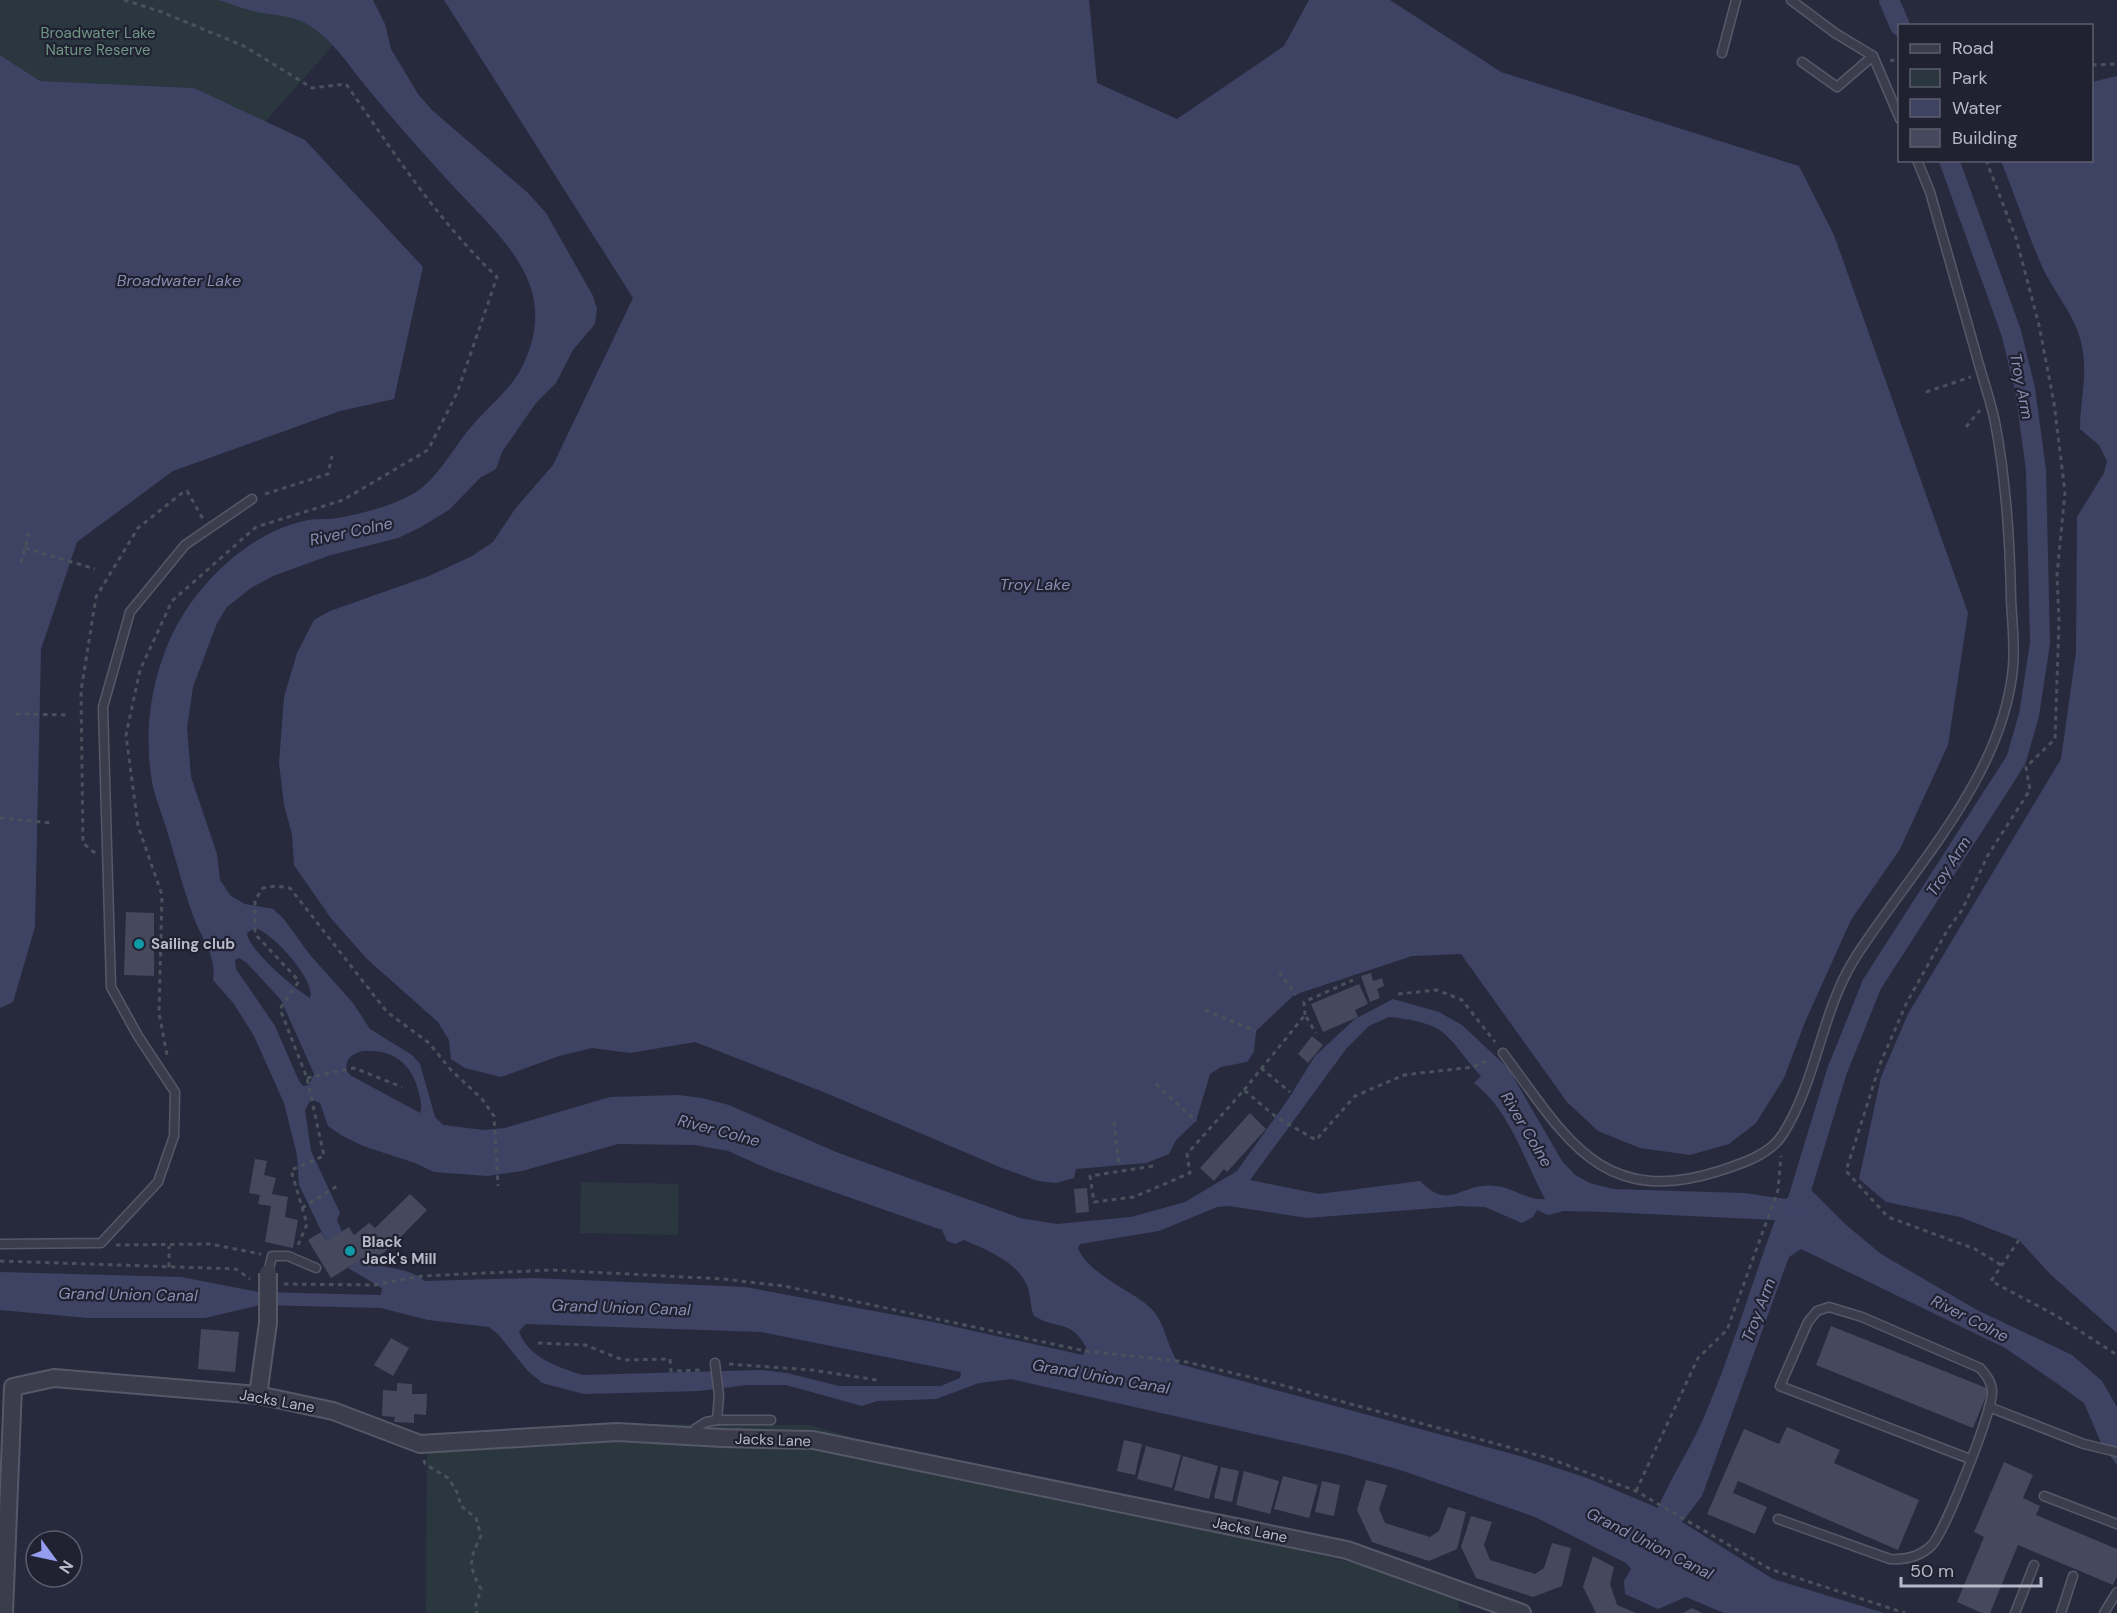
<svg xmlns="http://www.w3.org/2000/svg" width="2117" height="1613" font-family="'DM Sans',sans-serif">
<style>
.green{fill:#2a373f}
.water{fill:#3e4364;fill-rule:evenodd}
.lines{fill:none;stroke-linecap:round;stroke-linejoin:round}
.canal{stroke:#3e4364;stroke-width:20}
.building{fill:#46495e}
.service-casing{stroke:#565868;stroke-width:11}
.minor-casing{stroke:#565868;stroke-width:20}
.path{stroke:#47525b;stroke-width:3;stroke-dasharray:4.5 4.5;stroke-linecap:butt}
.service{stroke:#3b3d4d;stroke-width:8}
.minor{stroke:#3b3d4d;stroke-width:16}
.minor-bridge-casing{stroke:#565868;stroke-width:20;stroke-linecap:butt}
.minor-bridge{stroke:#3b3d4d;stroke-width:16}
.culture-dot{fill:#0f9aa8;stroke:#202232;stroke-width:2}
.labels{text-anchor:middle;stroke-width:4.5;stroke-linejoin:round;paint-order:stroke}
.park-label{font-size:15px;fill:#709684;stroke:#202232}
.poi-label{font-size:15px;font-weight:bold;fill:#b7b8c8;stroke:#202232;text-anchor:start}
.street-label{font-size:15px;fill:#b7b8c8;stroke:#202232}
.water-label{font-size:16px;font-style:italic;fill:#888eb1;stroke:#202232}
</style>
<rect width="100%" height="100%" fill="#272a3d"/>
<g class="green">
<path d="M0,0H373L265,122L194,88L40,81L0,55Z"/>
<path d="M581,1182L679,1184L678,1235L580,1233Z"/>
<path d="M618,1424L810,1425L960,1470L1370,1567L1458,1599L1460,1613H426L427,1437Z"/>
</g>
<g class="water">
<path d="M218,0H373L385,24L391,49L418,94L432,110L528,193L546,213L593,296L597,309L595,324L573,350L556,383L536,403L502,452L496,469L480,478L449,510L419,528L398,538L331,555L273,576L251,588L227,607L217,623L193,687L187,728L191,777L217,854L220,880L231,896L245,904L273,909L283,918L310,955L353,1003L370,1029L412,1055L420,1064L435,1117L443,1125L484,1130L505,1128L610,1097L678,1095L702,1098L729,1105L836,1152L1020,1218L1057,1224L1131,1217L1185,1202L1237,1171L1289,1098L1315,1056L1355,1019L1393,999L1439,1012L1462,1025L1508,1068L1562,1161L1575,1175L1590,1183L1613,1189L1744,1193L1786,1199L1804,1183L1845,1224L1881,1254L1977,1310L2072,1355L2102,1381L2117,1407V1465L2102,1445L2084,1403L2055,1382L2005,1348L1801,1249L1789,1257L1702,1496L1682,1522L1773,1579L1884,1613H1724L1686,1597L1658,1609L1625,1594L1624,1581L1631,1569L1626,1563L1535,1517L1400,1470L1343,1454L1011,1379L979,1383L936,1399L877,1401L862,1406L786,1385H747L699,1391L584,1394L542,1383L527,1370L498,1334L489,1327L428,1320L381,1308L260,1305L205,1318H87L0,1310V1272L181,1277L258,1292L381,1295L382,1288L348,1268L362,1258C383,1271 405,1265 425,1281L532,1278L745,1287L933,1322L1083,1355L1086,1347C1071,1319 1057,1330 1034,1316C1030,1307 1031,1297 1028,1288C1019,1262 987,1250 964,1240L955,1244L947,1241L942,1230L771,1170L728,1151L695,1145L618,1144L522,1171L487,1176L434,1172L415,1163L363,1146L341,1135L328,1126L320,1103L311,1099L305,1110L311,1151L340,1213L337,1220L342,1232L326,1241L299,1185L297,1155L284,1103L254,1036L234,1004L213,980C217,957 202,939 194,918C183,888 175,857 166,827C161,811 153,793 151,775C145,733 150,689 166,649C187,593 244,534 304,521C315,518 327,520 338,518C361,514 388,507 409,496C437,482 451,450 471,427C487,408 508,392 520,371C564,288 504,241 453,186C424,154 395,122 368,89C349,66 330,35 303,22C288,15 273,15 257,12C244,9 231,4 218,0ZM255,928C272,932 317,981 310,998C295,989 248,950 247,933ZM239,958L247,963L281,1000L314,1074L309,1085L303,1086L299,1081L275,1026L236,969L235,960ZM1389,1017C1450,1023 1445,1036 1481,1076L1474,1083C1511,1112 1523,1158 1545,1199C1528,1201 1514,1188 1496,1186C1461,1181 1451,1213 1420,1181L1319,1194L1250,1180L1346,1049L1369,1026ZM362,1051C390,1049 411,1061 418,1090C420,1098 423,1106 420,1113L350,1075L346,1070C346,1058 351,1055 362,1051ZM1229,1206L1307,1218L1461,1206L1485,1207L1522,1223L1533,1217L1537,1210L1548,1215L1564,1211L1606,1212L1775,1220C1752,1283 1733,1348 1707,1410C1693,1445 1672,1475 1658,1508L1587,1478L1520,1456L1179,1364C1165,1344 1166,1319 1146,1304C1127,1289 1087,1272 1078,1248L1080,1244L1159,1231L1217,1207ZM526,1324L761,1332L961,1372L960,1378L941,1386H839L787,1373L761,1370L583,1375C559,1368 527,1357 519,1331Z"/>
<path d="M444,0H1089L1097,83L1177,119L1284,46L1309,0H1390L1501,72L1799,166L1834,235L1968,613L1948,745L1900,849L1851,920L1805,1022L1784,1078L1756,1123L1729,1144L1690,1155L1640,1148L1598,1131L1567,1102L1461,954L1412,956L1294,995L1256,1031L1254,1052L1247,1062L1221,1067L1210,1074L1196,1121L1176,1140L1169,1154L1146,1163L1076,1169L1074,1178L1056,1183L1038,1181L1002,1168L826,1093L695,1042L630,1053L592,1048L559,1056L501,1077L465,1068L451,1059L449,1040L438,1022L367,959L330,917L294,865L292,834L284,805L279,763L284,697L297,653L314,620L330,611L429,576L472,556L493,542L515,509L553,465L633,298Z"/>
<path d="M0,55L40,81L194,88L305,140L423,267L394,399L340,411L173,471L77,542L41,649L35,927L13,1002L0,1008Z"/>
<path d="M2117,76V1333L2051,1275L2019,1240L1960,1217L1886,1202L1859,1179L1881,1077L1908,1014L2061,759L2076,652L2077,517L2104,473L2107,461L2099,445L2080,429C2080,399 2088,377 2082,346C2076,315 2053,292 2041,264C2026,230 2015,195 2001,161L2092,160V82Z"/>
</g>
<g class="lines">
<g class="canal">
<path d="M1889,0L1900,26"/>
<path d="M1796,1206L1837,1071L1872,984L2016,760L2029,715L2040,643L2036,470L2025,389L2011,332L1949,160"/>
</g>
</g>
<g class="building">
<path d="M126,912L154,913V976L124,975Z"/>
<path d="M1371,973L1373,981L1382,978L1384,986L1377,989L1380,998L1370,1002L1361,976Z"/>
<path d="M1359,984L1368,1004L1355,1010L1358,1017L1323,1032L1311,1004Z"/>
<path d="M1312,1036L1323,1045L1308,1063L1298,1054Z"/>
<path d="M1250,1113L1266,1129L1227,1172L1224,1169L1214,1181L1200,1168Z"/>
<path d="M255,1159L267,1161L264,1175L276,1178L272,1194L288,1197L285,1217L298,1220L293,1248L265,1242L271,1206L258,1204L260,1195L249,1193Z"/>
<path d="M1087,1188L1089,1212L1076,1213L1074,1189Z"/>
<path d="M410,1194L427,1210L392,1246L373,1261L367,1256L331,1278L308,1240L321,1232L326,1241L349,1227L354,1235L369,1223L375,1228Z"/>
<path d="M1831,1326L1989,1389L1973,1428L1816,1365Z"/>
<path d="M201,1329L239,1332L235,1372L198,1369Z"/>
<path d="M391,1338L409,1348L393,1376L374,1365Z"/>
<path d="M397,1383L412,1384V1394H427L426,1415L414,1414V1423L394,1422L395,1417L382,1416L383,1390L397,1391Z"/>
<path d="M1787,1427L1840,1450L1834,1463L1919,1500L1898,1550L1738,1481L1733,1493L1767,1507L1755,1534L1707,1514L1744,1429L1779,1444Z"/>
<path d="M1124,1440L1142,1444L1135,1475L1117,1471Z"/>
<path d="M1146,1446L1181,1455L1172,1488L1137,1479Z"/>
<path d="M1183,1456L1218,1466L1209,1499L1174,1490Z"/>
<path d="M2004,1462L2033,1475L2023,1498L2040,1506L2036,1515L2117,1549V1576L2113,1585L2018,1545L1990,1613H1982L1957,1602L1984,1537L1974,1532Z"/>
<path d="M1221,1467L1239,1471L1232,1502L1214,1498Z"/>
<path d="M1244,1471L1279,1481L1270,1514L1236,1505Z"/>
<path d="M1283,1476L1318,1485L1309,1518L1274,1509Z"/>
<path d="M1366,1480L1387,1485L1379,1509L1385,1523L1430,1537L1439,1531L1448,1507L1466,1512L1457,1549L1429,1561L1372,1542L1357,1510Z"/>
<path d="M1322,1481L1340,1485L1334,1516L1315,1512Z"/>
<path d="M1471,1516L1492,1522L1484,1545L1490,1560L1535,1574L1544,1568L1552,1543L1571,1548L1562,1586L1533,1597L1476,1578L1461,1547Z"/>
<path d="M1593,1556L1614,1567L1610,1584L1617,1605L1636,1613H1596L1583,1587Z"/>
<path d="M1692,1608L1702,1613H1683Z"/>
</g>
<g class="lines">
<g class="service-casing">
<g id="service">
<path d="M1791,0L1835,33L1873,56L1900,119"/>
<path d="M1722,53L1736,0"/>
<path d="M1802,62L1837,87L1873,56"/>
<path d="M1503,1053C1565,1136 1600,1209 1719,1171C1741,1164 1770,1155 1783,1134C1817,1080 1821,1012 1855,958C1913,868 2003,777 2013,667C2015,645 2012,621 2011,599C2010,540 2006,480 1995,422C1990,398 1981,374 1975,350C1960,297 1945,245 1930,192L1917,160"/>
<path d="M0,1244L101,1243L158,1182L174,1136L175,1092L138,1036L111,987L103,707L130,612L185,545L252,499"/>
<path d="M268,1273L272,1256H288L316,1268"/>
<path d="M715,1363L719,1396L717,1420"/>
<path d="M1989,1407L2084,1444L2117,1452"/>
<path d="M694,1437L695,1429L706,1422L717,1420H771"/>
<path d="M2044,1496L2117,1524"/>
<path d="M1778,1519L1890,1559C1906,1560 1920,1557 1932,1545C1946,1529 1992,1412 1992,1392C1992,1382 1986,1375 1980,1368L1862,1317L1829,1307L1817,1311L1808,1322L1780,1386L1970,1459"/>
<path d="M2015,1613L2034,1565"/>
<path d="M2061,1613L2073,1576"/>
<path d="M2104,1613L2117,1592"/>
</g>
</g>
<g class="minor-casing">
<g id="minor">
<path d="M258,1395L268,1323"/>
<path d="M4,1613L13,1387L54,1378L258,1395L333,1411L420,1444L617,1432L722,1438L813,1440L1347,1550L1522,1613"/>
</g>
</g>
<g class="path">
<path d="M124,0L159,11L244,46L312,88L346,84C393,151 437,220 497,277L457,393L428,450L343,500L256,527L172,601L140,670L126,735L138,826L162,895L159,1013L167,1055"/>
<path d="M1890,60L1900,62"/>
<path d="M2092,65L2117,64"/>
<path d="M1986,160L2016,238L2039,325L2054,403L2065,492L2057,575L2059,621L2055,739L2026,767L2030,790L1988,855L1962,910L1948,929L1907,1002L1880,1064L1846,1171L1888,1217L1975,1249L2001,1265"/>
<path d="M1926,392L1971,377"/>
<path d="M1966,427L1980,410"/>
<path d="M265,494L328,474L332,456"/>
<path d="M25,548L95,569"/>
<path d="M21,563L29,533"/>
<path d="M16,714L68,715"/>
<path d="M0,818L53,823"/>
<path d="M95,853L83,843L81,691L96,597L138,528L182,493L187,491L203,519"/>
<path d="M1279,972L1296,995"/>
<path d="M1398,994L1437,990L1462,1000L1495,1042"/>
<path d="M1205,1010L1256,1031"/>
<path d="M1305,1015L1304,1002L1353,980"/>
<path d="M1261,1068L1290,1092"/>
<path d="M307,1078L354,1068L402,1087"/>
<path d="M1156,1084L1196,1121"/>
<path d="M1244,1090L1305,1015L1316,1033"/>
<path d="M1114,1122L1119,1165"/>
<path d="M1153,1166L1090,1176L1094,1202L1134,1197L1190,1173L1187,1154L1244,1090L1276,1117L1316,1140L1355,1096L1404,1075L1473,1067L1491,1059"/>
<path d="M302,1208L337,1186"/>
<path d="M2019,1240L1991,1281L2055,1315L2117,1355"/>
<path d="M116,1245L210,1244L261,1254"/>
<path d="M298,1245L307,1224L291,1170L324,1156L307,1078L280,1009L299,981L255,934V900L263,888L276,886L290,888L387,1012L429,1043L451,1070L482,1099L494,1116L498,1186"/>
<path d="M0,1261L236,1269L250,1279"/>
<path d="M169,1267V1246"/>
<path d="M284,1284L374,1285L422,1276L552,1270L723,1279L784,1286L1085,1351L1187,1362L1274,1383L1548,1458L1636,1491L1770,1569L1905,1613"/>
<path d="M538,1343L585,1345L623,1360L670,1359L671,1371L703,1370"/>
<path d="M729,1364L812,1370L877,1380"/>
<path d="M424,1460L425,1464L448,1478L457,1492L461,1506L476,1518L481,1536C469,1560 468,1565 481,1589L475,1608L477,1613"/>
<path d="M1636,1491L1698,1358L1727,1330L1778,1190L1781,1156"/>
</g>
<use href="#service" class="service"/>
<use href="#minor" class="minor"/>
<g class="minor-bridge-casing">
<path id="minor-bridge" d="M268,1323V1273"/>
</g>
<use href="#minor-bridge" class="minor-bridge"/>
</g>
<g class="culture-dot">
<circle cx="139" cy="944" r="6"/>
<circle cx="350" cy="1251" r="6"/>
</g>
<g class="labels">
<g class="park-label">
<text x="98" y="38">Broadwater Lake<tspan x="98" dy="17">Nature Reserve</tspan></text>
</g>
<g class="poi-label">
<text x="151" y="949">Sailing club</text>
<text x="362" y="1247">Black<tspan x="362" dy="17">Jack's Mill</tspan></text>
</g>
<g class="street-label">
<text transform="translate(277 1401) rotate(10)" y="5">Jacks Lane</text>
<text transform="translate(773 1440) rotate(2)" y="5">Jacks Lane</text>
<text transform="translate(1250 1530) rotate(12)" y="5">Jacks Lane</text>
</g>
<g class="water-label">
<text x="179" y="286">Broadwater Lake</text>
<text transform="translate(2022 386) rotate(79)" y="6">Troy Arm</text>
<text transform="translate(351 531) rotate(-12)" y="6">River Colne</text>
<text x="1035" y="590">Troy Lake</text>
<text transform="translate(1948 866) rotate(-57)" y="6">Troy Arm</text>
<text transform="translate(1527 1129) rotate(59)" y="6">River Colne</text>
<text transform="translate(719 1130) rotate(15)" y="6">River Colne</text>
<text transform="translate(128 1294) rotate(1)" y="6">Grand Union Canal</text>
<text transform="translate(621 1307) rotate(2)" y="6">Grand Union Canal</text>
<text transform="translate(1758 1310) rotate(-69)" y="6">Troy Arm</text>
<text transform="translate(1970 1318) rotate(27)" y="6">River Colne</text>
<text transform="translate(1101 1376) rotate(10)" y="6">Grand Union Canal</text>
<text transform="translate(1650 1543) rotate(27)" y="6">Grand Union Canal</text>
</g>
</g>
<rect x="1898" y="24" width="195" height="138" fill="#202232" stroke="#5c5e6e" stroke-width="1.5"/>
<rect x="1910" y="44" width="30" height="9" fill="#3b3d4d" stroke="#5c5e6e" stroke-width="1.5"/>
<text x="1952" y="54" font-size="18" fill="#b7b8c8">Road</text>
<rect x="1910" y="69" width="30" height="18" fill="#2a373f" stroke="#5c5e6e" stroke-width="1.5"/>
<text x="1952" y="84" font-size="18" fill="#b7b8c8">Park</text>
<rect x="1910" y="99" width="30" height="18" fill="#3e4364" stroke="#5c5e6e" stroke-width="1.5"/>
<text x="1952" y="114" font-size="18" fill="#b7b8c8">Water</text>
<rect x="1910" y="129" width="30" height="18" fill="#46495e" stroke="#5c5e6e" stroke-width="1.5"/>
<text x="1952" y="144" font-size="18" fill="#b7b8c8">Building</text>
<g transform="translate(54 1559) rotate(123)"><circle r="28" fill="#202232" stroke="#5c5e6e" stroke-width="1.5"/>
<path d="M0-4.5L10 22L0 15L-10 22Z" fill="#959eee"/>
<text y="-9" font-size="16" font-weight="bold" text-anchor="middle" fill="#b7b8c8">N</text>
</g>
<path d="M1901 1577v9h140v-9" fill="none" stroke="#b7b8c8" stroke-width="3"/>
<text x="1910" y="1577" font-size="18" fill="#b7b8c8" stroke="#202232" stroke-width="4.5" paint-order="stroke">50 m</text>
</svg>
